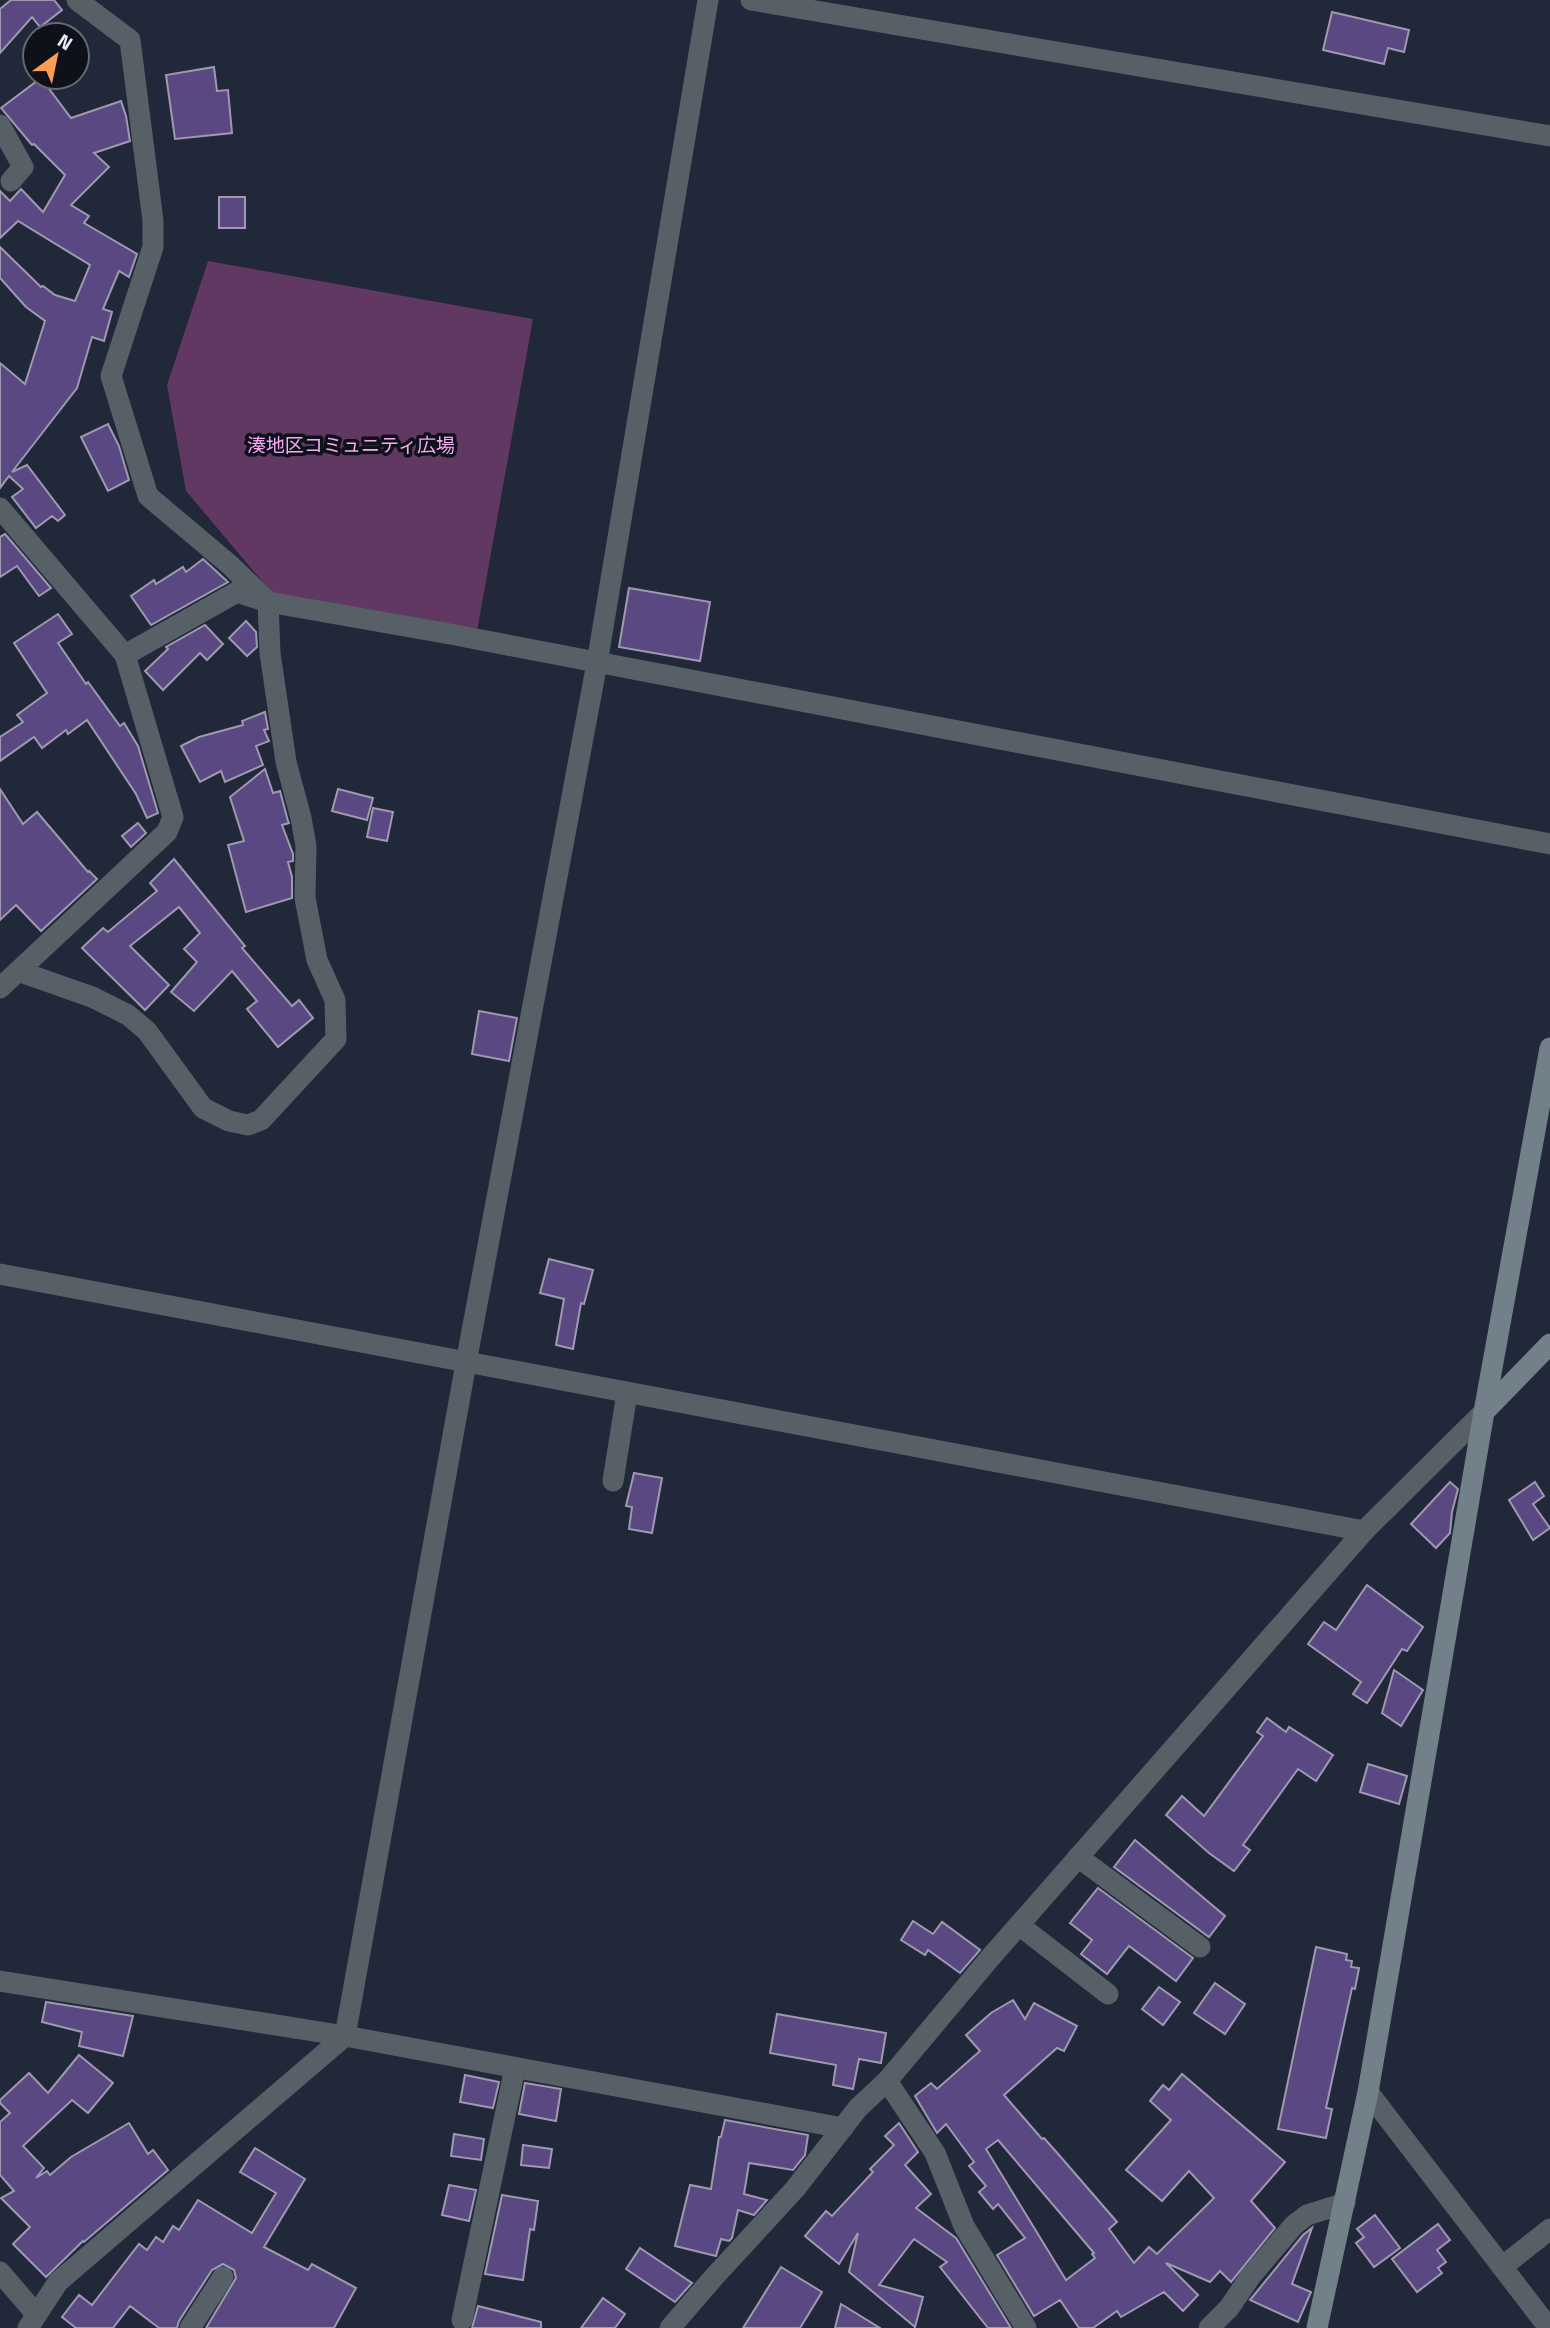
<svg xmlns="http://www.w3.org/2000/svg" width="1550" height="2328" font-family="'Titillium Web','Noto Sans JP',sans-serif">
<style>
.green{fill:#613861}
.building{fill:#5a4882;stroke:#9f99b0;stroke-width:2;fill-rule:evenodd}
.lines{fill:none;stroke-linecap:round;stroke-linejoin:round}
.street{stroke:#576066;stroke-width:21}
.secondary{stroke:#718089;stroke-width:21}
.labels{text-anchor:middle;stroke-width:7;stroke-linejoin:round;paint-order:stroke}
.park-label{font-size:19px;fill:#f3acf3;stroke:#0e1119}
</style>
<rect width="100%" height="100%" fill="#212839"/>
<path class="green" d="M208,261L533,319L477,631L272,593L186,491L167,385Z"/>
<g class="building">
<path d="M11,0H54L62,10L40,27L32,17L0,53V9Z"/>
<path d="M1332,12L1409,30L1404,52L1388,48L1384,64L1323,50Z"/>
<path d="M214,67L217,91L228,90L232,133L175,139L166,75Z"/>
<path d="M41,78L71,118L121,101L126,116L130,141L94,153L109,167L71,205L89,216L84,223L137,254L129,277L119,271L103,309L112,312L104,341L92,337L77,388L12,472L27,465L65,515L58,521L52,516L36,528L12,497L23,489L9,476L0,488V363L25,384L45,321L26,307L0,278V247L41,287L43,286L55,295L75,301L90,265L18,221L0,238V191L10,201L21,189L43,212L65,175L34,144L32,145L1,108Z"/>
<rect x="219" y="197" width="26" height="31"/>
<path d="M108,424L119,446L129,480L108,491L81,437Z"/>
<path d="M5,534L51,588L39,596L17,566L0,577V537Z"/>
<path d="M203,559L228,582L151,625L131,596L154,580L156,584L183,567L186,572Z"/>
<path d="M629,588L710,602L700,661L619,647Z"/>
<path d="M58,614L72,634L58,643L86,684L88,682L120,726L124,723L138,746L158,813L147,818L136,794L87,720L68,734L66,730L42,748L34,737L0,761V737L23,722L17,715L47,693L14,643Z"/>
<path d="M246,621L256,632L257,647L247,656L229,638Z"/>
<path d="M205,625L223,644L207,660L200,653L163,690L145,671L168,649L166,647Z"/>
<path d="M265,712L268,729L264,730L269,741L256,746L263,765L225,782L221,771L200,782L181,746L199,737L243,725L242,721Z"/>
<path d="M265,769L273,793L280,791L288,821L289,823L282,825L293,854V861L288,862L292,877V898L246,912L228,845L244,841L230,797Z"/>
<path d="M0,789L23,824L37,812L88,872L89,871L97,879L41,931L16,905L0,920Z"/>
<path d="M338,789L373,798L367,820L332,811Z"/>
<path d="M373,808L393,812L387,841L367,837Z"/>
<path d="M138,823L146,833L131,847L122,836Z"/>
<path d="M174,859L245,946L242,948L292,1006L299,1000L313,1018L278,1047L247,1009L257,1001L232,971L194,1011L171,992L197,962L184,949L200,933L179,907L130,946L169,985L145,1010L82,948L103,928L108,932L157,891L150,883Z"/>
<path d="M479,1011L517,1018L509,1061L472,1054Z"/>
<path d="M549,1259L593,1270L584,1304L581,1303L573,1349L556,1345L564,1299L540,1293Z"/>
<path d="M634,1473L662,1478L652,1533L629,1529L632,1507L626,1506Z"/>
<path d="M1450,1482L1458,1489L1452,1512L1450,1533L1436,1548L1411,1524Z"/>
<path d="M1535,1482L1544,1496L1533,1504L1550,1528L1533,1540L1509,1500Z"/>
<path d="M1367,1585L1423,1627L1407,1651L1402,1649L1367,1703L1353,1694L1361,1682L1308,1644L1324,1622L1336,1630Z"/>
<path d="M1394,1670L1423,1690L1401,1726L1382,1713Z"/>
<path d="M1267,1718L1286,1732L1289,1727L1333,1755L1316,1781L1298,1769L1243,1845L1250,1850L1234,1871L1209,1853L1166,1815L1182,1796L1204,1816L1263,1736L1257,1732Z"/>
<path d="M1368,1764L1407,1776L1399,1804L1360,1792Z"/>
<path d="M1135,1840L1225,1916L1209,1937L1114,1867Z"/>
<path d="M1098,1888L1193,1958L1176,1981L1129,1946L1107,1974L1081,1954L1092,1940L1070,1923Z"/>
<path d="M913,1921L933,1934L942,1922L980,1950L960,1973L928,1950L925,1955L901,1940Z"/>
<path d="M1316,1947L1347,1954L1346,1960L1352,1961L1351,1967L1359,1968L1355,1989L1352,1988L1326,2108L1332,2109L1326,2138L1278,2129Z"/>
<path d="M1215,1983L1245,2004L1225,2034L1194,2013Z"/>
<path d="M1159,1987L1180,2002L1163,2025L1142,2009Z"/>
<path d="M1013,2000L1025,2019L1034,2003L1077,2026L1064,2051L1057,2048L1004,2095L1042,2139L1044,2138L1059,2155L1117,2222L1109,2229L1134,2263L1149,2247L1157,2254L1214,2198L1189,2171L1162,2201L1126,2170L1171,2120L1150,2101L1163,2085L1169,2090L1182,2074L1285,2162L1251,2201L1275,2228L1231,2282L1220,2271L1210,2282L1166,2263L1198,2295L1183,2311L1164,2292L1121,2317L1117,2311L1093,2328H1079L1060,2300L1034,2316L997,2255L1025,2238L998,2204L993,2209L979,2192L986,2186L969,2166L974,2162L946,2124L937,2133L915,2096L931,2083L937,2089L980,2051L966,2035L991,2013ZM998,2140L1094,2253L1092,2254L1095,2258L1066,2280L986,2149Z"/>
<path d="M46,2002L133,2016L123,2056L79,2046L82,2032L42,2022Z"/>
<path d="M777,2014L886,2033L881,2063L859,2059L853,2089L833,2085L836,2065L770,2053Z"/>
<path d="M79,2055L113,2083L88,2113L72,2100L23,2146L44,2168L36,2178L47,2171L50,2175L71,2157L129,2123L148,2154L153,2150L168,2170L84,2242L83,2241L46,2277L13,2244L30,2227L1,2198L14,2191L0,2175V2122L10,2113L0,2103V2100L29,2073L48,2093Z"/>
<path d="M465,2075L499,2082L493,2108L460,2102Z"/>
<path d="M525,2083L561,2089L556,2121L519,2114Z"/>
<path d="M725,2120L808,2135L805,2155L793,2170L749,2163L744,2194L767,2200L754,2215L738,2210L732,2238L729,2241L721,2239L716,2256L675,2246L690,2185L711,2189L719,2137H721Z"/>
<path d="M899,2123L918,2152L905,2165L931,2194L916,2208L956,2238L1011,2328H988L940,2267L947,2262L914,2239L879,2285L923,2297L915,2327L849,2272L858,2233L839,2264L805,2236L826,2211L832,2216L873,2172L870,2169L894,2145L885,2136Z"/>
<path d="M454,2134L484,2139L481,2160L451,2156Z"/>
<path d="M523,2145L552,2149L549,2168L521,2165Z"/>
<path d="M255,2148L305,2179L264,2247L308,2270L312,2264L356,2288L334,2328H206L236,2278L234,2270L223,2264L212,2270L179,2321L177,2328H159L130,2306L113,2328H76L62,2317L79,2295L92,2305L139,2244L147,2250L156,2237L163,2242L173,2226L179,2230L198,2200L252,2233L276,2193L240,2172Z"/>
<path d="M449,2185L476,2190L469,2221L442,2215Z"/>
<path d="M502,2195L538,2201L534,2230L530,2229L523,2280L485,2274Z"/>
<path d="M1375,2215L1400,2248L1374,2267L1356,2243L1364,2237L1357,2229Z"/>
<path d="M1438,2224L1450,2240L1437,2250L1446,2262L1438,2268L1442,2273L1417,2292L1392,2259Z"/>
<path d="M1312,2228L1292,2284L1311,2292L1298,2322L1250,2300L1303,2235Z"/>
<path d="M640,2248L692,2283L675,2302L626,2269Z"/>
<path d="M781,2267L822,2292L800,2328H743Z"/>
<path d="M603,2298L625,2314L615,2328H581Z"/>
<path d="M841,2304L880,2328H835Z"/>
<path d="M478,2306L541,2322V2328H472Z"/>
</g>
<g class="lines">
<g class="street">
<path d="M751,0L1550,136"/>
<path d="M0,125L23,167L11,181"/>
<path d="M0,508L125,655L173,817L167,832L0,988"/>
<path d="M125,655L237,592L268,602L450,634L1550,844"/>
<path d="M18,971L92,997L128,1015L147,1031L203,1108L229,1121L248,1125L261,1120L336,1039L335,1000L317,960L305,898L306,846L301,818L286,762L270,653L268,602L230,565L148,496L111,376L153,247V221L130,40L77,0"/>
<path d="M0,1274L1364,1531"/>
<path d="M613,1481L627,1393"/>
<path d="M1078,1857L1200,1947"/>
<path d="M1019,1925L1108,1994"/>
<path d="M0,1981L345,2036L843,2128"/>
<path d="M887,2081L935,2153L964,2226L1026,2328"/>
<path d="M1368,2092L1549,2328"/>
<path d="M1502,2267L1550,2229"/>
<path d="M0,2272L36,2314"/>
<path d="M462,2320L515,2068"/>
<path d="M28,2328L58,2282L345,2036L466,1363L597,663L708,0"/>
<path d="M190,2328L223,2277"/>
<path d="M670,2328L714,2277L795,2189L858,2108L887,2081L990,1958L1364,1531L1484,1412"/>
<path d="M1209,2328L1229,2308L1250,2277L1294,2225L1307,2215L1345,2203"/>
</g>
<g class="secondary">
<path d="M1484,1412L1550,1344"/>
<path d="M1317,2328L1368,2092L1484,1412L1550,1048"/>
</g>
</g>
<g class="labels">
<g class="park-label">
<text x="351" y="452">湊地区コミュニティ広場</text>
</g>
</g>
<g transform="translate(56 56) rotate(33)"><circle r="33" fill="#0e1119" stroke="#656973" stroke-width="2"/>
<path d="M0-5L12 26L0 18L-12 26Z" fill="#fc9d54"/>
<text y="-10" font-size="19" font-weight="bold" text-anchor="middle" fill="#e8edf9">N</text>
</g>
</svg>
